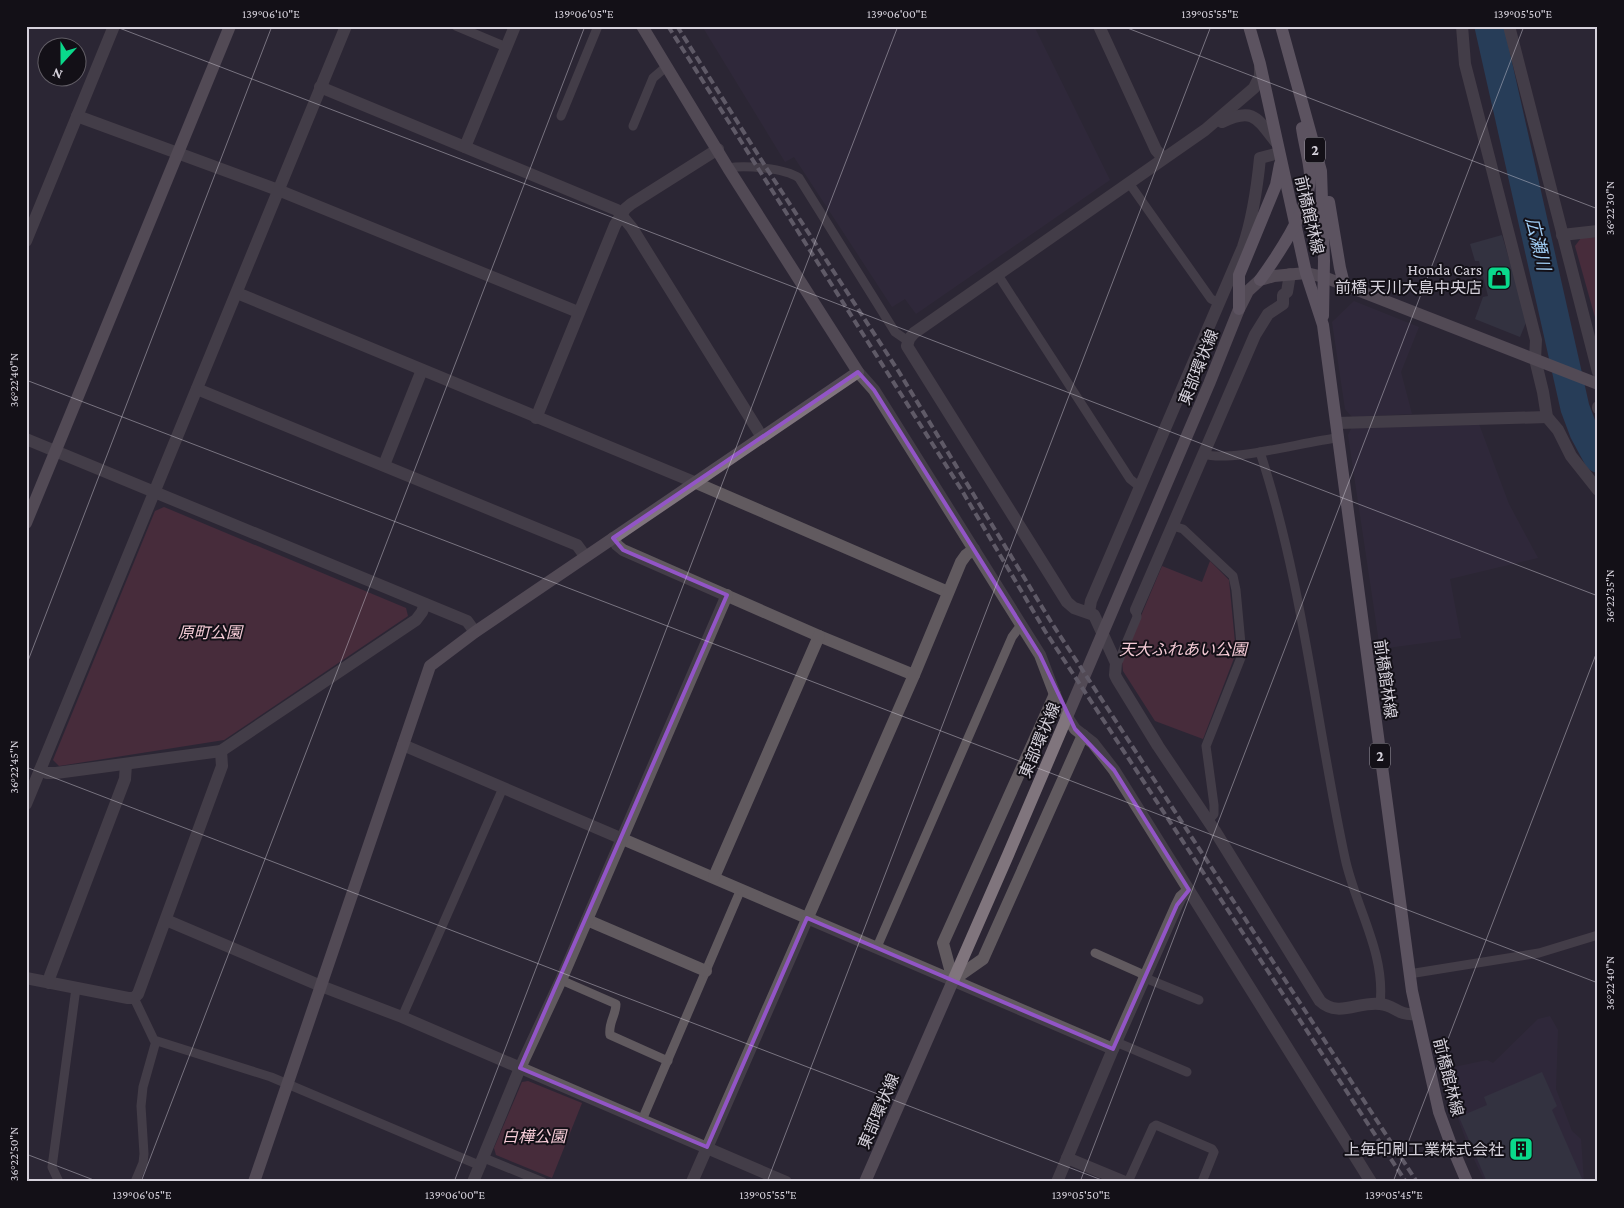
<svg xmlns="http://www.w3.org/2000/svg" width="1624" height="1208" font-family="'Crimson Pro','Noto Sans JP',serif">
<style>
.built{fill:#342c40}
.green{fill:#693344}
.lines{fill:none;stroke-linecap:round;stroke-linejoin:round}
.river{stroke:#225984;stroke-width:29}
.building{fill:#3c404f}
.lane{stroke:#615a5f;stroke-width:9}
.street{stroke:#615a5f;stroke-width:12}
.secondary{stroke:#80757d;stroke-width:12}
.primary{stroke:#978a95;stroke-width:12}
.rail{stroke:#9e99a4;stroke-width:4;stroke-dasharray:8 4;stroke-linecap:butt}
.marked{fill:none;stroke:#9255c6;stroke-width:4;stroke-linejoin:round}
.ticks{fill:none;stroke:#d5d1db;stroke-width:1;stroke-opacity:0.45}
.labels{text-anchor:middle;stroke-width:4;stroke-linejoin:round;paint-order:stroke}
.shield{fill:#131017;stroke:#9b97a0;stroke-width:1}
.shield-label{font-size:15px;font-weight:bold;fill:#d5d1db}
.street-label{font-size:16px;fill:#d5d1db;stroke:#131017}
.poi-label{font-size:16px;fill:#d5d1db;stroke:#131017;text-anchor:end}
.park-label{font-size:16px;font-style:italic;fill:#f5cbd6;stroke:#131017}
.water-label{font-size:18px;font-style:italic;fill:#9fcbf2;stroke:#131017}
.neatline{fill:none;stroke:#d5d1db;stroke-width:2}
.ticks-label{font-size:12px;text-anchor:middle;fill:#d5d1db}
</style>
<rect width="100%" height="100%" fill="#2c2634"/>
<g class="built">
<path d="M702,26H1034L1110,180L916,314L905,299L892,307L794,157L785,162Z"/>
<path d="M1354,301L1419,327L1401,372L1412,414L1352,417L1345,409L1332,322Z"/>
<path d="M1479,424L1509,504L1538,558L1450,579L1461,638L1380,649L1348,435L1352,427Z"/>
<path d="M1550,1016L1558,1030L1556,1089L1572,1131L1581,1139L1584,1182H1485L1470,1151L1440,1070L1487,1060L1493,1063L1538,1019Z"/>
</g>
<g class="green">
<path d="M1598,237V328L1575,246L1581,238Z"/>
<path d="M164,507L406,608L408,616L224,740L59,766L53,760L155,511Z"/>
<path d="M1210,561L1229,580L1236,653L1203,739L1155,721L1123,671L1122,661L1162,566L1202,582Z"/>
<path d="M528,1081L582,1103L552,1178L496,1155L494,1148L522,1082Z"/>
</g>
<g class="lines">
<path class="river" d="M1489,26L1575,408L1584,432L1598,458"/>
</g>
<g class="building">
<path d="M1502,235L1527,320L1520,337L1475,319L1483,297L1488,296L1479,261H1475L1470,244Z"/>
<path d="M1542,1072L1557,1106L1552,1110L1583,1181L1487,1182L1459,1117L1487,1105L1484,1097Z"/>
</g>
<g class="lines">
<g class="lane">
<path d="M456,26L506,47"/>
<path d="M561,116L598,26"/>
<path d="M633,126L653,78L667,66"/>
<path d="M728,168C745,165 785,168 799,178L895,332L908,341"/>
<path d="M1129,183L1211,299L1219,303"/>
<path d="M998,275L1130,479L1140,487"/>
<path d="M1260,452C1303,583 1316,723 1345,858C1355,906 1386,953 1380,1004"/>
<path d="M1204,454C1230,463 1306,441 1338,438"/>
<path d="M1173,526L1183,529L1233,576L1236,590L1242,655L1206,746L1214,805V814L1208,821"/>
<path d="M1116,663L1119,660L1137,617L1136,610"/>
<path d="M877,947L1012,637L1018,629L1022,627"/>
<path d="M1095,953L1140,973L1150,980L1199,1000"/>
<path d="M1409,974L1539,953L1598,935"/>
<path d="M561,980L616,1004C616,1015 608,1023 610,1035L668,1061"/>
<path d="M134,998L154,1040L271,1077L481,1166"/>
<path d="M402,1017L503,788"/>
<path d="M1116,1042L1187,1072"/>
<path d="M642,1120L741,889"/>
<path d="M484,1158L543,1182"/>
<path d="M59,1182L52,1167L76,988"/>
<path d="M135,1182L143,1163L144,1154L141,1106L143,1087L156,1041"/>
<path d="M1128,1182L1153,1127L1156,1125L1212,1149L1214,1152L1202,1182"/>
</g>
<g class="street">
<path d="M1099,26L1156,150L1163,158"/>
<path d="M1462,26L1465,64L1536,340L1535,359L1543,392L1547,417L1558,430L1571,456L1598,490"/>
<path d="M1509,26L1598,372"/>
<path d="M1260,67V76L1254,88L1205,130L914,333L909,339L907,346L1067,602L1074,608L1094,615L1116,663L1115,675L1117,679L1158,746L1215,831L1320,1001C1338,1018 1359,1001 1380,1004C1395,1005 1397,1016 1416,1014"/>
<path d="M320,87L617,210L632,228L762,437"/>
<path d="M77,116L278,190L578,312"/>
<path d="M1222,122C1253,107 1257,118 1276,142"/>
<path d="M465,147L515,26"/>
<path d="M1562,235L1598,231"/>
<path d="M26,241L114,26"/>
<path d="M237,293L694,482L948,592"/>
<path d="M858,372L874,390L1040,655L1059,705L1075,729L1093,743L1114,770L1371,1182"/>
<path d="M197,389L577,545L585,556"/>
<path d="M1598,407V408"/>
<path d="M536,418L615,225L625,209L631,204L718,149"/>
<path d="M1337,423L1547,417"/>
<path d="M26,439L467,621L475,632"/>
<path d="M384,465L422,370"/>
<path d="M613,538L617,545L623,550L819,636L914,675"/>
<path d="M1136,610L1255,335L1268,314L1283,304V295L1287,292L1290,274"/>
<path d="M1089,612L1091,601L1243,247C1253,217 1257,189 1260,158L1279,153"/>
<path d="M1055,694L943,943L953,980L983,959L1083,735"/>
<path d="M403,745L1113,1049"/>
<path d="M40,770L47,773H56L221,751L416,620L422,612L425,604"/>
<path d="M26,804L346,26"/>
<path d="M714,877L819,636"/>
<path d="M166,920L321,986L402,1017L786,1182"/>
<path d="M587,920L706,971"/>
<path d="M26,978L128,998H134L138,994L222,766L221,751"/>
<path d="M49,983L50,976L125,779L126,764"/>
<path d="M1067,1158L1125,1182"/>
<path d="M473,1182L520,1068L561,980L727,595"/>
<path d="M692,1182L914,675L961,562L966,555L974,549"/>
<path d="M1057,1182L1113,1049L1177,905L1181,897L1189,890"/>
</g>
<g class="secondary">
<path d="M26,523L230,26"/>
<path d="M254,1182L430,666L475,632L858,372L728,168L642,26"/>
<path d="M865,1182L1008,855L1209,384L1239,309L1248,291L1260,280L1274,276L1306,273L1324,277L1598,384"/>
</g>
<g class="primary">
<path d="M1249,26L1260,64L1306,273L1323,325L1412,991L1439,1112L1450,1142L1467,1182"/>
<path d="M1281,26L1321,171L1324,261L1323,316"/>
<path d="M1329,202L1340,268L1344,284"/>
<path d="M1260,280C1278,255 1312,205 1310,174C1309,159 1304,143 1302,128"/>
<path d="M1239,309V275L1276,185L1280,164"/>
</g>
<g class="rail">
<path d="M668,26L961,489L1045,631L1406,1182"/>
<path d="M677,26L767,169L899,372L1053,625L1417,1182"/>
</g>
</g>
<path d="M0 0H1624V1208H0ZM858,372L874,390L1040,655L1075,729L1114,770L1189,890L1177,905L1113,1049L807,918L707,1147L520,1068L727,595L623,550L613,538Z" fill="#2c2634" fill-opacity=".55" fill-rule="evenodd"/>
<path class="marked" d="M858,372L874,390L1040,655L1075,729L1114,770L1189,890L1177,905L1113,1049L807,918L707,1147L520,1068L727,595L623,550L613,538Z"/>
<path class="ticks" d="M114,26L1598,596M1122,26L1598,209M26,380L1598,983M26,666L272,26M26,767L1107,1182M26,1154L99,1182M141,1182L585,26M454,1182L898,26M767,1182L1211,26M1080,1182L1524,26M1393,1182L1598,649"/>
<defs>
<g id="shop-square" transform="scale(1.25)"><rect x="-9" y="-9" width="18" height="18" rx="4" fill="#0ad98b" stroke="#131017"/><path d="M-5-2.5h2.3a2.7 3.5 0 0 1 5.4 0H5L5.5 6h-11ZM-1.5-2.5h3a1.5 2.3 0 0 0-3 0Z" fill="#111"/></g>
<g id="building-square" transform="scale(1.25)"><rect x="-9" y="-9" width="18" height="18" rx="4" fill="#0ad98b" stroke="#131017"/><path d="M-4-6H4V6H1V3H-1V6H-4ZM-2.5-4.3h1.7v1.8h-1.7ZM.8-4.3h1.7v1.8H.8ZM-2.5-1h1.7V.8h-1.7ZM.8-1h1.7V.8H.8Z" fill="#111"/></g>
</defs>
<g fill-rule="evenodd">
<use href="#shop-square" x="1499" y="278"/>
<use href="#building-square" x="1521" y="1149"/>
</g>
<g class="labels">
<g class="shield">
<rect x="1305" y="137.5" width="20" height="25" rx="4"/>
<rect x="1370" y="743.5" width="20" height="25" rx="4"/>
</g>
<g class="shield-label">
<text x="1315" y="155">2</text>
<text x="1380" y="761">2</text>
</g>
<g class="street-label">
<text transform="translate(1310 215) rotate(77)" y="6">前橋館林線</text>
<text transform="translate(1198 367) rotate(-68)" y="6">東部環状線</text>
<text transform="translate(1386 679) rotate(82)" y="6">前橋館林線</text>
<text transform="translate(1039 740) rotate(-67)" y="6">東部環状線</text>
<text transform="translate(1449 1077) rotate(76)" y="6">前橋館林線</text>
<text transform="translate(878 1111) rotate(-67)" y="6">東部環状線</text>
</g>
<g class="poi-label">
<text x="1482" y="275">Honda Cars<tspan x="1482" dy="18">前橋 天川大島中央店</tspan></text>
<text x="1504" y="1155">上毎印刷工業株式会社</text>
</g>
<g class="park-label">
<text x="210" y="638">原町公園</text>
<text x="1183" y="655">天大ふれあい公園</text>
<text x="534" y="1142">白樺公園</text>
</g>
<g class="water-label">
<text transform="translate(1538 244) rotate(77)" y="6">広瀬川</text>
</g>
</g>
<rect width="1624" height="1208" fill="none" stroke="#131017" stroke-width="55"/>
<g transform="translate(62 62) rotate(201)"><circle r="24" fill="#131017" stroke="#615d65"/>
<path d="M0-4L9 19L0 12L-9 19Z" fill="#0ad98b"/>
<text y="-8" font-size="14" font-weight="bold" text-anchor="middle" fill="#d5d1db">N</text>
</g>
<rect x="28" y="28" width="1568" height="1152" class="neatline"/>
<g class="ticks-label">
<text x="271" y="18">139°06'10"E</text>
<text x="584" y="18">139°06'05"E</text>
<text x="897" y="18">139°06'00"E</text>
<text x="1210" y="18">139°05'55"E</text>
<text x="1523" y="18">139°05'50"E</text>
<text transform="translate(1610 208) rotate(-90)" y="4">36°22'30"N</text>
<text transform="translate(14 380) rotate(-90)" y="4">36°22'40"N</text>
<text transform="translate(1610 596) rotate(-90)" y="4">36°22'35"N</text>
<text transform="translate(14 767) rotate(-90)" y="4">36°22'45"N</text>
<text transform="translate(1610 983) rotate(-90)" y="4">36°22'40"N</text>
<text transform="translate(14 1154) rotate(-90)" y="4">36°22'50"N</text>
<text x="142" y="1199">139°06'05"E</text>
<text x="455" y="1199">139°06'00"E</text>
<text x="768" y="1199">139°05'55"E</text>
<text x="1081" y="1199">139°05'50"E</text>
<text x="1394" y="1199">139°05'45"E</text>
</g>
</svg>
